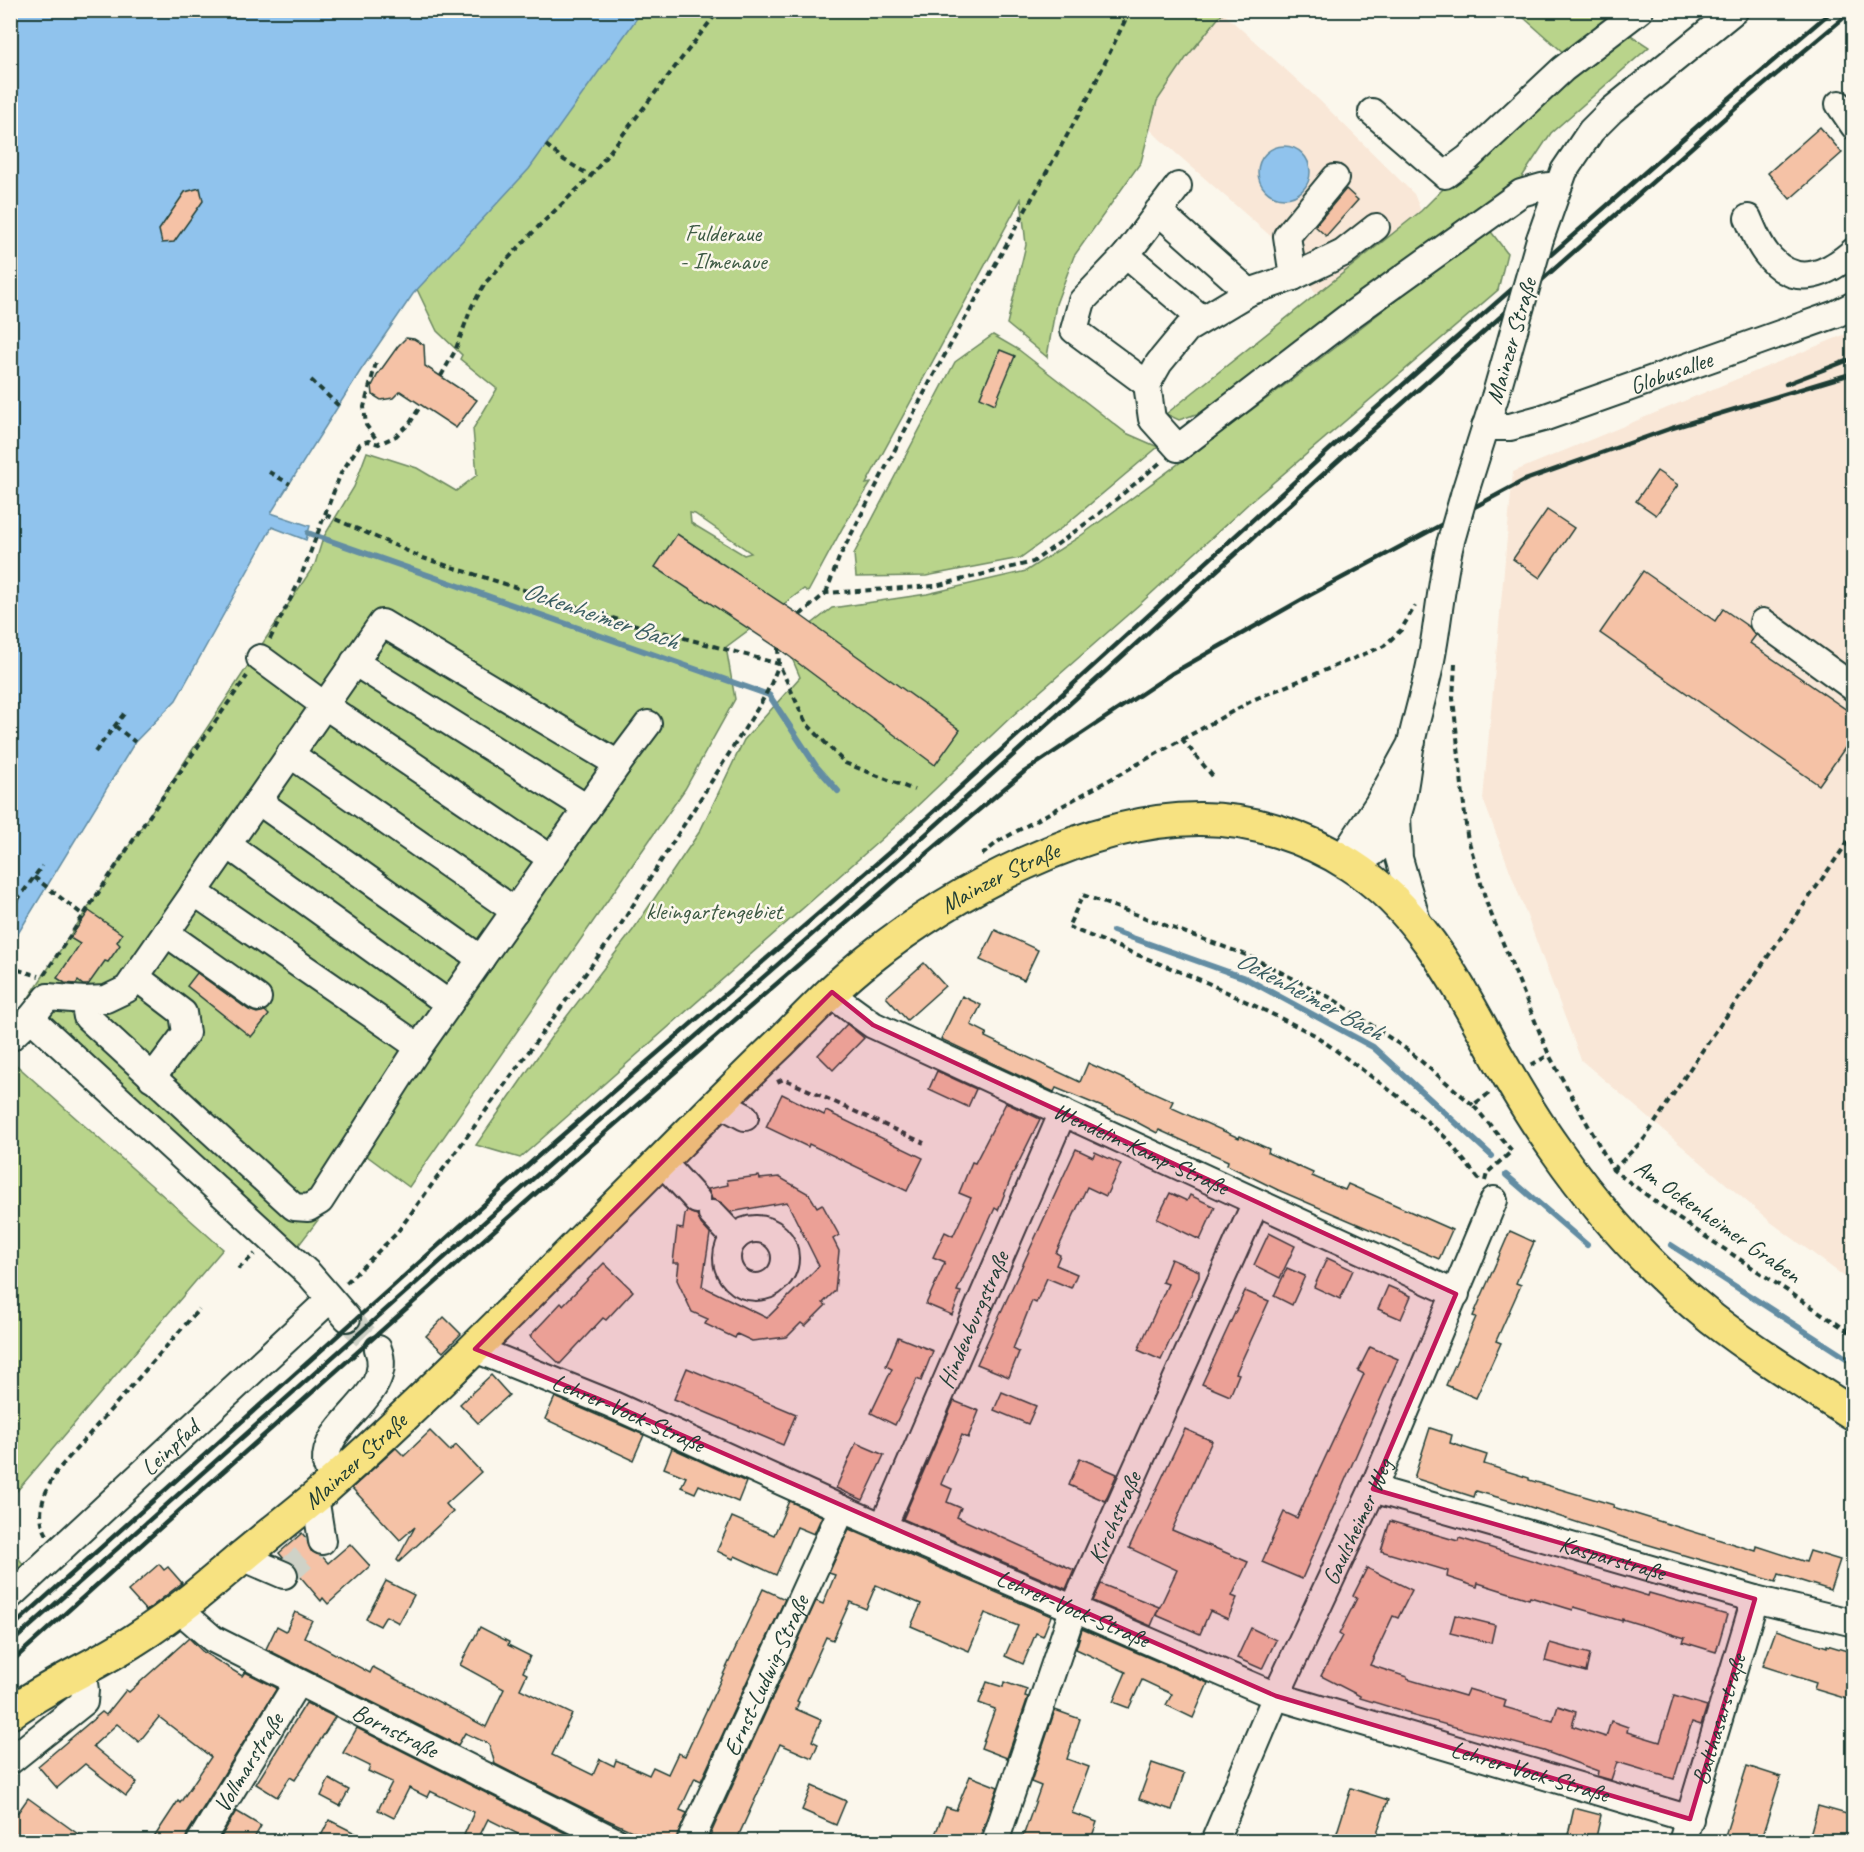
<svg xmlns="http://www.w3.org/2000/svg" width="1864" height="1852" font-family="Caveat,sans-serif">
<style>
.built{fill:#f9e7d7}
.green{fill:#b9d48b;stroke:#6c8860;stroke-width:1.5;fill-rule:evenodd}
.water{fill:#90c3ed;stroke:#638da3;stroke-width:1.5}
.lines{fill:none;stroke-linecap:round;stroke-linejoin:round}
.stream{stroke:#638da3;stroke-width:6}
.building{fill:#f5c2a6;stroke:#1f3d34;stroke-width:1.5}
.minor-tunnel{stroke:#cfd2c7;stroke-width:26;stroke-dasharray:26 13;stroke-linecap:butt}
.minor-casing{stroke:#1f3d34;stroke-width:30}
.major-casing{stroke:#1f3d34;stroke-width:36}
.path{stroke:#1f3d34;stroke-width:4;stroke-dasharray:6 4.5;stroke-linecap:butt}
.minor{stroke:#fbf7ec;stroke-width:26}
.major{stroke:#f7e281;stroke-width:32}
.rail{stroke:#1f3d34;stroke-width:4.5}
.minor-bridge-casing{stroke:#1f3d34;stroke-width:30;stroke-linecap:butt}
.minor-bridge{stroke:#fbf7ec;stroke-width:26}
.marked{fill:#c2185b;fill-opacity:0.2;stroke:#c2185b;stroke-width:4.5;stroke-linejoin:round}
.labels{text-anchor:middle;stroke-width:5;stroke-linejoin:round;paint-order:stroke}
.park-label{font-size:24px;fill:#3e5b45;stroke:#fbf7ec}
.street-label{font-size:24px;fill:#1f3d34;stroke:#fbf7ec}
.water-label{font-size:26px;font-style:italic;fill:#3b5e62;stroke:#fbf7ec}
</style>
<rect width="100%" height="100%" fill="#fbf7ec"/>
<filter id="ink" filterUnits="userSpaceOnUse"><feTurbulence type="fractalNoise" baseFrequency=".0167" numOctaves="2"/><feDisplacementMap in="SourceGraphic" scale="12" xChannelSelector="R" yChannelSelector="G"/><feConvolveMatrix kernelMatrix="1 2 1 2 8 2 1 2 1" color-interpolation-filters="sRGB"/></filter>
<g filter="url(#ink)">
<g class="built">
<path d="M1221,11L1318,99L1414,194L1421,211L1316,294L1283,247L1161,140L1132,112Z"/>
<path d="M1853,331V1283L1772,1223L1581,1060L1483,799L1513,472Z"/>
</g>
<g class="green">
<path d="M246,11H1224L1186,58L1157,101L1141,162L1074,256L1056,304L1047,357L1007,324L1026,245L1021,199L866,484L871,483L843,527L808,592L804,589L726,647L735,699L685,789L409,1187L367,1156L295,1250L26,1002L315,564L323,538L354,487L367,452L417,468L456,491L477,475L473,429L497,389L460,359L462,355L437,331L414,283ZM690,513L695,514L751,553L744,555L691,523Z"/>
<path d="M1516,11H1621L1564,53Z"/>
<path d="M1623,30L1649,47L1551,133L1520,180L1208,410L1179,420L1166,414L1421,211L1453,179Z"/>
<path d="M1489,229L1507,253L1498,290L1248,504L1141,603L1011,717L895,827L520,1158L476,1145L554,1033L633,930L700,831L744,740L800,677L786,644L832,608L927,594L1026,571L1079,537L1300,374Z"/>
<path d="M993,335L1019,350L1126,433L1158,447L1064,526L1020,558L926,576L856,577L854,554L955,362Z"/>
<path d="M13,1062L223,1249L11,1498L10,1066Z"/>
<path d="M10,1545L24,1566L11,1578H10Z"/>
</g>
<g class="water">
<path d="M11,11H642L529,169L413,294L361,370L271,513L310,526L306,540L272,527L176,700L135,742L11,945Z"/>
<circle cx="1284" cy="172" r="26"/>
</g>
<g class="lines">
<g class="stream">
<path d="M308,533L769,695L816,766L838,791"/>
<path d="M1113,931L1245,978L1373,1047L1492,1156"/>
<path d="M1506,1175L1587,1245"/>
<path d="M1671,1245L1854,1363"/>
</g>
</g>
<g class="building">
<path d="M1820,127L1842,153L1790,199L1768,173Z"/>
<path d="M200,188L203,201L174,242L162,243L159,230L185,192Z"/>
<path d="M1346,189L1358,200L1326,236L1315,226Z"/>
<path d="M406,338L414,339L424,345L425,366L477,400L456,428L400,391L393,398L381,400L373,395L372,386L378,374L398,346Z"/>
<path d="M1000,350L1015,356L995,404L980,397Z"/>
<path d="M1657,471L1678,485L1656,515L1636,501Z"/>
<path d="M1547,510L1574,528L1540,578L1513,559Z"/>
<path d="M677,534L800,615L960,730L935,765L778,648L655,567Z"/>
<path d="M1643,571L1715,621L1723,609L1749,627L1756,635L1750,643L1854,715V735L1819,785L1600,633Z"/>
<path d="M89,911L122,934L117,942L120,945L108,962L105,961L88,985H83L78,981L76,984L65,983L57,978L80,944L70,938Z"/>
<path d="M995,930L1038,950L1024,980L980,960Z"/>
<path d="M924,963L945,986L907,1020L886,997Z"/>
<path d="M197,973L249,1010L257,1013L265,1011L269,1015L251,1037L187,986Z"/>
<path d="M962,996L981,1005L971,1025L987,1033L985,1037L1080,1082L1088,1063L1173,1101L1170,1107L1239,1138L1240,1136L1269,1149L1268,1153L1313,1173L1312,1176L1345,1190L1348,1184L1452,1230L1439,1259L1278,1190L1227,1165L1228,1161L1159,1130L1157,1133L1129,1118L1056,1088L1054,1092L941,1039Z"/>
<path d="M847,1024L864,1038L833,1070L818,1055Z"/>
<path d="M937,1071L976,1089L968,1107L929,1089Z"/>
<path d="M782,1094L824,1115L826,1111L923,1158L907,1191L809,1144L808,1147L766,1127Z"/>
<path d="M1006,1103L1040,1119L1011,1178L998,1210L995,1208L957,1291L961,1292L952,1315L926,1304L945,1262L933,1257L945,1232L953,1236L971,1198L959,1193L972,1162L975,1163Z"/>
<path d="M1076,1149L1093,1157L1095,1152L1121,1164L1106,1196L1087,1187L1056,1253L1060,1255L1056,1265L1077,1274L1071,1288L1047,1278L1036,1303L1032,1301L1013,1349L1019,1352L1009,1377L977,1364Z"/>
<path d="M759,1176L760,1179L779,1177L809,1194L817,1207L822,1204L839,1235L833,1239L839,1251L835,1291L823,1303L826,1305L805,1326L801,1323L787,1337L752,1341L737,1334L735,1338L705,1324L708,1319L692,1312L677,1280L679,1263H673L677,1228L683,1229L685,1214L687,1211L697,1215L701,1224L710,1234L702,1286L767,1318L819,1266L787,1202L731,1212L722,1203L712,1199L708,1189L728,1185L727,1180Z"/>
<path d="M1170,1193L1187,1201L1190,1195L1215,1207L1200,1240L1157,1219Z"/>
<path d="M1510,1231L1534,1242L1516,1283L1521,1285L1496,1341L1501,1343L1476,1398L1446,1385L1476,1317L1473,1316Z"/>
<path d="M1269,1233L1295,1246L1280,1278L1254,1265Z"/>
<path d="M1327,1258L1353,1270L1340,1299L1314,1287Z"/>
<path d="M1171,1259L1199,1271V1277L1161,1360L1138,1350L1168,1284L1162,1282Z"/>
<path d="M604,1263L633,1291L606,1320L603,1318L560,1364L530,1336L561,1303L563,1305Z"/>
<path d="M1287,1268L1305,1276L1292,1305L1274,1296Z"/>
<path d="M1388,1286L1411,1296L1401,1319L1378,1309Z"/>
<path d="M1245,1291L1269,1301L1236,1373L1239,1374L1230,1396L1202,1384Z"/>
<path d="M444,1317L461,1334L443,1352L426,1336Z"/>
<path d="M898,1337L933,1351L921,1381L917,1379L895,1425L871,1413L892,1369L886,1366Z"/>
<path d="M1370,1347L1398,1359L1302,1579L1262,1562L1284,1512L1297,1518L1364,1374L1358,1371Z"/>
<path d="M687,1368L796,1414L783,1445L674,1399Z"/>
<path d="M491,1375L509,1395L478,1423L460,1404Z"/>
<path d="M1002,1392L1036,1406L1028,1424L994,1410Z"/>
<path d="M555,1397L644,1435L633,1460L545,1419Z"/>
<path d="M954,1401L979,1411L968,1438L962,1435L941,1484L952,1489L947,1502L961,1508L957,1517L1074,1570L1066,1589L903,1519Z"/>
<path d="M1430,1428L1452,1435L1450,1443L1487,1455L1484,1464L1529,1478V1480L1614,1505L1613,1507L1756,1551L1757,1546L1806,1562L1810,1551L1840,1560L1830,1590L1779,1574L1776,1582L1622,1537L1521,1504L1476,1491L1474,1497L1414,1478Z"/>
<path d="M1185,1429L1212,1441L1172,1530L1248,1562L1232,1596L1237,1598L1228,1619L1210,1611L1200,1634L1156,1615L1177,1570L1129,1548Z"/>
<path d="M430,1431L450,1451L456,1445L481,1472L446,1504L453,1512L399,1562L397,1560L415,1527L400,1540L352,1488L396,1448L404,1456Z"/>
<path d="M856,1443L884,1455L863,1500L836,1488Z"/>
<path d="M672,1448L746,1482L738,1502L699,1485L695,1493L681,1487L686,1477L664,1468Z"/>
<path d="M1080,1458L1117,1474L1105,1501L1069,1485Z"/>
<path d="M789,1501L822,1516L814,1534L797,1527L776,1575L735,1556L733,1559L717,1551L732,1517L774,1535Z"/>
<path d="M1390,1521L1458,1541L1459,1538L1648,1596L1649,1593L1727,1615L1716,1652L1683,1642L1685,1638L1622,1619V1621L1574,1607L1573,1610L1530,1597L1529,1599L1478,1583L1477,1587L1447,1577L1448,1571L1381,1551Z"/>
<path d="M849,1529L1051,1616L1043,1636L1036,1633L1023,1664L1005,1656L1018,1626L985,1613L969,1651L911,1626L921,1604L876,1585L866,1609L850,1602L833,1640L826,1637L797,1701L799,1702L796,1709L821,1720L812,1741L818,1744L812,1758L780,1744L738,1837L747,1842H707L816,1601L823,1604L835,1575L829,1573Z"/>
<path d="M302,1533L306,1538L311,1551L322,1556L328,1563L350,1544L370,1566L328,1604L323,1598L321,1601L299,1575L296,1566L284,1559L279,1553Z"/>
<path d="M159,1564L164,1570L168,1567L182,1583L146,1611L128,1591Z"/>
<path d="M1367,1568L1412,1590L1398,1618L1393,1616L1370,1665L1407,1677V1679L1465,1696L1468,1689L1506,1700L1504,1707L1553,1721L1558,1706L1576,1712L1572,1726L1606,1737L1611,1721L1628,1727L1627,1732L1660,1742L1674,1696L1707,1706L1701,1725L1692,1722L1674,1779L1617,1762L1611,1780L1597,1776L1598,1771L1544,1751L1410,1715V1713L1360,1698V1696L1321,1676L1342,1636L1339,1634L1357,1598L1353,1596Z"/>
<path d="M386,1581L414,1595L399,1623L386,1616L380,1626L366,1619Z"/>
<path d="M1101,1584L1159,1607L1151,1626L1093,1601Z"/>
<path d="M763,1589L785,1599L701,1781L695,1778L680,1810L687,1813L675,1842H656L599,1816L495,1764L489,1744L465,1733L458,1745L266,1649L277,1626L286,1631L295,1612L312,1620L304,1637L370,1673L373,1667L486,1727L504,1689L460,1665L480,1627L509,1642L508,1645L530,1656L523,1672L527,1674L520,1689L572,1714L552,1755L593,1775L600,1759L614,1766L616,1760L649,1775L653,1767L668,1774L678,1753L685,1756Z"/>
<path d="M1455,1615L1495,1625L1491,1643L1450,1633Z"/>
<path d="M1251,1628L1276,1640L1262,1669L1237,1658Z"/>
<path d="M1082,1629L1208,1683L1193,1718L1166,1705L1172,1694L1142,1680L1129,1708L1113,1702L1126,1672L1076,1649Z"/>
<path d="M1776,1630L1827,1647V1645L1854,1653V1701L1814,1689L1816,1683L1763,1666Z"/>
<path d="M189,1638L203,1652L242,1676L245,1672L277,1688L187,1834L185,1842H151L178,1801L180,1803L211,1757L159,1717L139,1742L117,1724L93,1746L137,1782L126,1796L85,1764L57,1788L38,1766L102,1712L106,1715L126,1690L129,1692Z"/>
<path d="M1550,1643L1590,1654L1586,1672L1545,1661Z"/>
<path d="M987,1682L1003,1687L1004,1682L1027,1690L1025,1696L1028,1697L1007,1758L981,1748L995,1709L979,1703Z"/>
<path d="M306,1703L335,1717L295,1780L290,1777L277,1797L256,1784Z"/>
<path d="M1055,1710L1080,1719L1067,1759L1089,1767L1072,1813L1097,1822L1090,1842H1021L1041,1786L1031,1782Z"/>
<path d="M357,1728L583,1842H515L518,1834L488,1819L477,1841L464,1835L474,1812L430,1791L427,1797L409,1788L394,1818L378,1810L392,1782L368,1771L370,1766L343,1753Z"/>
<path d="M1152,1763L1184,1774L1172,1810L1139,1799Z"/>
<path d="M1747,1766L1781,1777L1760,1842H1723Z"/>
<path d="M970,1776L998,1787L978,1842H932L946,1807L956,1810Z"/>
<path d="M329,1779L349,1790L340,1806L321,1796Z"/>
<path d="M812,1786L846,1801L836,1825L802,1810Z"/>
<path d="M1351,1788L1388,1800L1374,1842H1334Z"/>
<path d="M28,1798L89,1842H10V1818L19,1811Z"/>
<path d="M1818,1806L1854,1816V1829L1850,1842H1808Z"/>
<path d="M1574,1808L1601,1815L1595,1842H1579L1567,1839Z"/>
<path d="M236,1811L261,1826L252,1842H218Z"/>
<path d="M329,1820L373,1842H318Z"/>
</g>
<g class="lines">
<g class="minor-tunnel">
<path d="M347,1318L378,1349"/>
<path d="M284,1575L322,1541"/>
</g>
<g class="minor-casing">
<g id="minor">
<path d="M1839,104L1854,126"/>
<path d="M1372,112L1445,175L1468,158L1563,69L1640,10"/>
<path d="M1158,211L1249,292"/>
<path d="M1748,218C1754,232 1760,248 1771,259C1798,289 1829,273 1854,251"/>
<path d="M1376,227L1343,253L1293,277L1249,292L1187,329L1159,363L1147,384L1152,419L1178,448L1347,318L1521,193L1542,187L1558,185"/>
<path d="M1540,239L1564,171L1591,131L1612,110L1735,10"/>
<path d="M1126,255L1178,186"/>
<path d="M1293,277L1287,236L1335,178"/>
<path d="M1147,384L1074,330L1082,301L1126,255L1202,319"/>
<path id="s1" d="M1485,427H1510L1543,418L1836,314L1854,305"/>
<path d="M1464,495L1495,397"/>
<path d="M1763,622L1854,688"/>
<path d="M260,658L324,705L552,859"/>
<path d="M354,662L587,808"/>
<path d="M1412,742L1378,804L1350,846L1343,860C1361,863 1375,854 1386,839C1405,811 1405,775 1411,743C1418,711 1428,681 1433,649C1439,614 1442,579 1450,544"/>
<path d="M290,754L515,911"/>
<path d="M618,764L648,724"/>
<path d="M258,801L481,959"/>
<path d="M1397,817L1399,858L1419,928"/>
<path d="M228,845L449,1004"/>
<path d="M194,892L419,1047"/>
<path d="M166,933L258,998"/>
<path d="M136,977L183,1013L186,1033L152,1078"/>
<path id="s2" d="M832,992L840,1001L873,1025L1456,1294"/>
<path d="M31,1018L309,1274L347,1318"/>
<path d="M10,1038L31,1018L48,997L84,1000L106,999L127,989L382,623L618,764L419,1047L320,1201L308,1208L294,1207L87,1017L84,1000"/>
<path d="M719,1103L745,1117"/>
<path d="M661,1161L697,1200"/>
<path d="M712,1214L735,1238"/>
<circle cx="756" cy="1258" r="29"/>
<path id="s3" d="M475,1349L609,1403L842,1509L1276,1696L1690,1819"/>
<path d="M334,1480C331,1475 327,1469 326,1463C323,1421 396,1395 378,1349"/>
<path id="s4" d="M1373,1489L1755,1599L1854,1623"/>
<path d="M315,1497L322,1541"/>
<path id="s5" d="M883,1527L1063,1112"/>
<path d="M242,1557L284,1575"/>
<path id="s6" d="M10,1596L330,1299"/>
<path id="s7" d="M182,1608L190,1619L213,1639L617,1842"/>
<path d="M10,1761L84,1702L85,1690L82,1669"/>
<path id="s8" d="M200,1842L297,1683"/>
<path id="s9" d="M690,1842L842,1509"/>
<path id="s10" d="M995,1842L1073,1610L1256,1202"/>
<path id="s11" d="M1214,1842L1276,1696L1373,1489L1494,1200"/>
<path id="s12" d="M1682,1842L1755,1599"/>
</g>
</g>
<g class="major-casing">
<g id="major">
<path id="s13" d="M10,1713C50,1684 95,1666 136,1639C174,1615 208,1586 242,1557C267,1536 293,1516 318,1495C418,1406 513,1311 607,1215C665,1158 721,1099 780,1043C809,1014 837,984 869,959C954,891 1090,818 1201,819C1252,819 1307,837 1350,865C1421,910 1458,985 1497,1056C1515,1088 1534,1120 1555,1149C1599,1212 1652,1271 1712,1319C1757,1354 1806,1384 1854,1415"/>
</g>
</g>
<g class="path">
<path d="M546,145L564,160L591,176"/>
<path d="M376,363L364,407L366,425L379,443"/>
<path d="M441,376L455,351L472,306L486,282L538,227L591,176L719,10"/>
<path d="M311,380L339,406"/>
<path d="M269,472L290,484"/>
<path d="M326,515L423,558L622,621L779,664"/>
<path d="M826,593L839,558L932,378L1089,96L1130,10"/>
<path d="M800,615L826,593L935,586L1033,562L1096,516L1161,462"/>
<path d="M270,639L298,584L341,473L360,444L368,441L379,444L396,436L410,423L421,405"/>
<path d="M778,648L779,664L806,723L845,763L914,790"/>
<path d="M1455,664L1453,698L1467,835L1487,904L1549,1055L1613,1170L1679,1219L1854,1335"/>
<path d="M115,726L135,742"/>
<path d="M1182,739L1215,779"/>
<path d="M95,752L126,711"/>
<path d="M982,855L999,841L1255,699L1384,646L1401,630L1415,606"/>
<path d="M34,877L83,915"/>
<path d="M11,909L42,866"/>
<path d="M10,975L15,969L39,976"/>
<path d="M44,975L146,821L247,676"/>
<path d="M1531,1065L1549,1055"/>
<path d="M777,1082L784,1079L924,1143"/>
<path d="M1473,1105L1409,1051L1333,999L1249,956L1083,895L1068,927L1208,983L1315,1035L1399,1097L1445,1137L1482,1183"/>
<path d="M1613,1170L1645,1138L1693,1064L1854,833"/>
<path d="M1485,1181L1487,1173L1512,1151L1473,1105L1491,1092"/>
<path d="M238,1269L255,1254"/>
<path d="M346,1283L396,1234L618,929L761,703L771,684L779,664"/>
<path d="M47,1535C34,1513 45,1491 57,1471L199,1309"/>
</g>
<use href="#minor" class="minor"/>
<use href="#major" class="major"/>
<g class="rail">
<path d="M1786,384L1854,358"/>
<path d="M10,1629L536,1158L892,850L1340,440L1726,101L1833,10"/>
<path d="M10,1644L544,1169L904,854L1350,450L1735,109L1853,10"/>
<path d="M10,1663L199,1493L552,1179L911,867L1024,772L1171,674L1310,595L1525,480L1669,429L1854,373"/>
</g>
<g class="minor-bridge-casing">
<g id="minor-bridge">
<path d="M1495,397L1540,239"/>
<path d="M1450,544L1464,495"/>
</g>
</g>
<use href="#minor-bridge" class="minor-bridge"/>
</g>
</g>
<path class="marked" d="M832,992L873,1025L1456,1294L1373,1489L1755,1599L1690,1819L1276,1696L609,1403L475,1349Z"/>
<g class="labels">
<g class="park-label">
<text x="723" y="241">Fulderaue<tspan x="723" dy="28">- Ilmenaue</tspan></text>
<text x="714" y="919">kleingartengebiet</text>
</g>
<g class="street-label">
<text transform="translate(1511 341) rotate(-74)" y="8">Mainzer Straße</text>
<text dy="8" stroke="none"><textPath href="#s1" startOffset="195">Globusallee</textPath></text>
<text dy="8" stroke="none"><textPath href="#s13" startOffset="1302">Mainzer Straße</textPath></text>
<text dy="8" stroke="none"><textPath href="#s2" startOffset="348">Wendelin-Kamp-Straße</textPath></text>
<text transform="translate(1718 1221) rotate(35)" y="8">Am Ockenheimer Graben</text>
<text dy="8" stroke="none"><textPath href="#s5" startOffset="226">Hindenburgstraße</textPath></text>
<text dy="8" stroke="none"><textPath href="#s3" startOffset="166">Lehrer-Vock-Straße</textPath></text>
<text dy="8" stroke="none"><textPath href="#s6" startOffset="218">Leinpfad</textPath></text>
<text dy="8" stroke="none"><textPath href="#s13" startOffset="429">Mainzer Straße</textPath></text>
<text dy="8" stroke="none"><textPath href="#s10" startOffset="346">Kirchstraße</textPath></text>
<text dy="8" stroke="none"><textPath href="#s11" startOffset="351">Gaulsheimer Weg</textPath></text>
<text dy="8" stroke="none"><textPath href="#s4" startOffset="249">Kasparstraße</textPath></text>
<text dy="8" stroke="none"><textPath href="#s3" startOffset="652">Lehrer-Vock-Straße</textPath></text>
<text dy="8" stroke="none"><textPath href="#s9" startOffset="183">Ernst-Ludwig-Straße</textPath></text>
<text dy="8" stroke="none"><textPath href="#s12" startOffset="128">Balthasarstraße</textPath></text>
<text dy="8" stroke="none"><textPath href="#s7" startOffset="248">Bornstraße</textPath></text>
<text dy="8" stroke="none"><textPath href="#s8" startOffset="93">Vollmarstraße</textPath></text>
<text dy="8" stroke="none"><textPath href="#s3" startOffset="1138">Lehrer-Vock-Straße</textPath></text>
</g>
<g class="water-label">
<text transform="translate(601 615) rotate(19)" y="9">Ockenheimer Bach</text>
<text transform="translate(1310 995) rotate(28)" y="9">Ockenheimer Bach</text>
</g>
</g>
<rect width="1864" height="1852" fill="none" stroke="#fbf7ec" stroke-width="36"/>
<rect x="18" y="18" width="1828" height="1816" fill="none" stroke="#1f3d34" stroke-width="2" filter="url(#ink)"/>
</svg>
